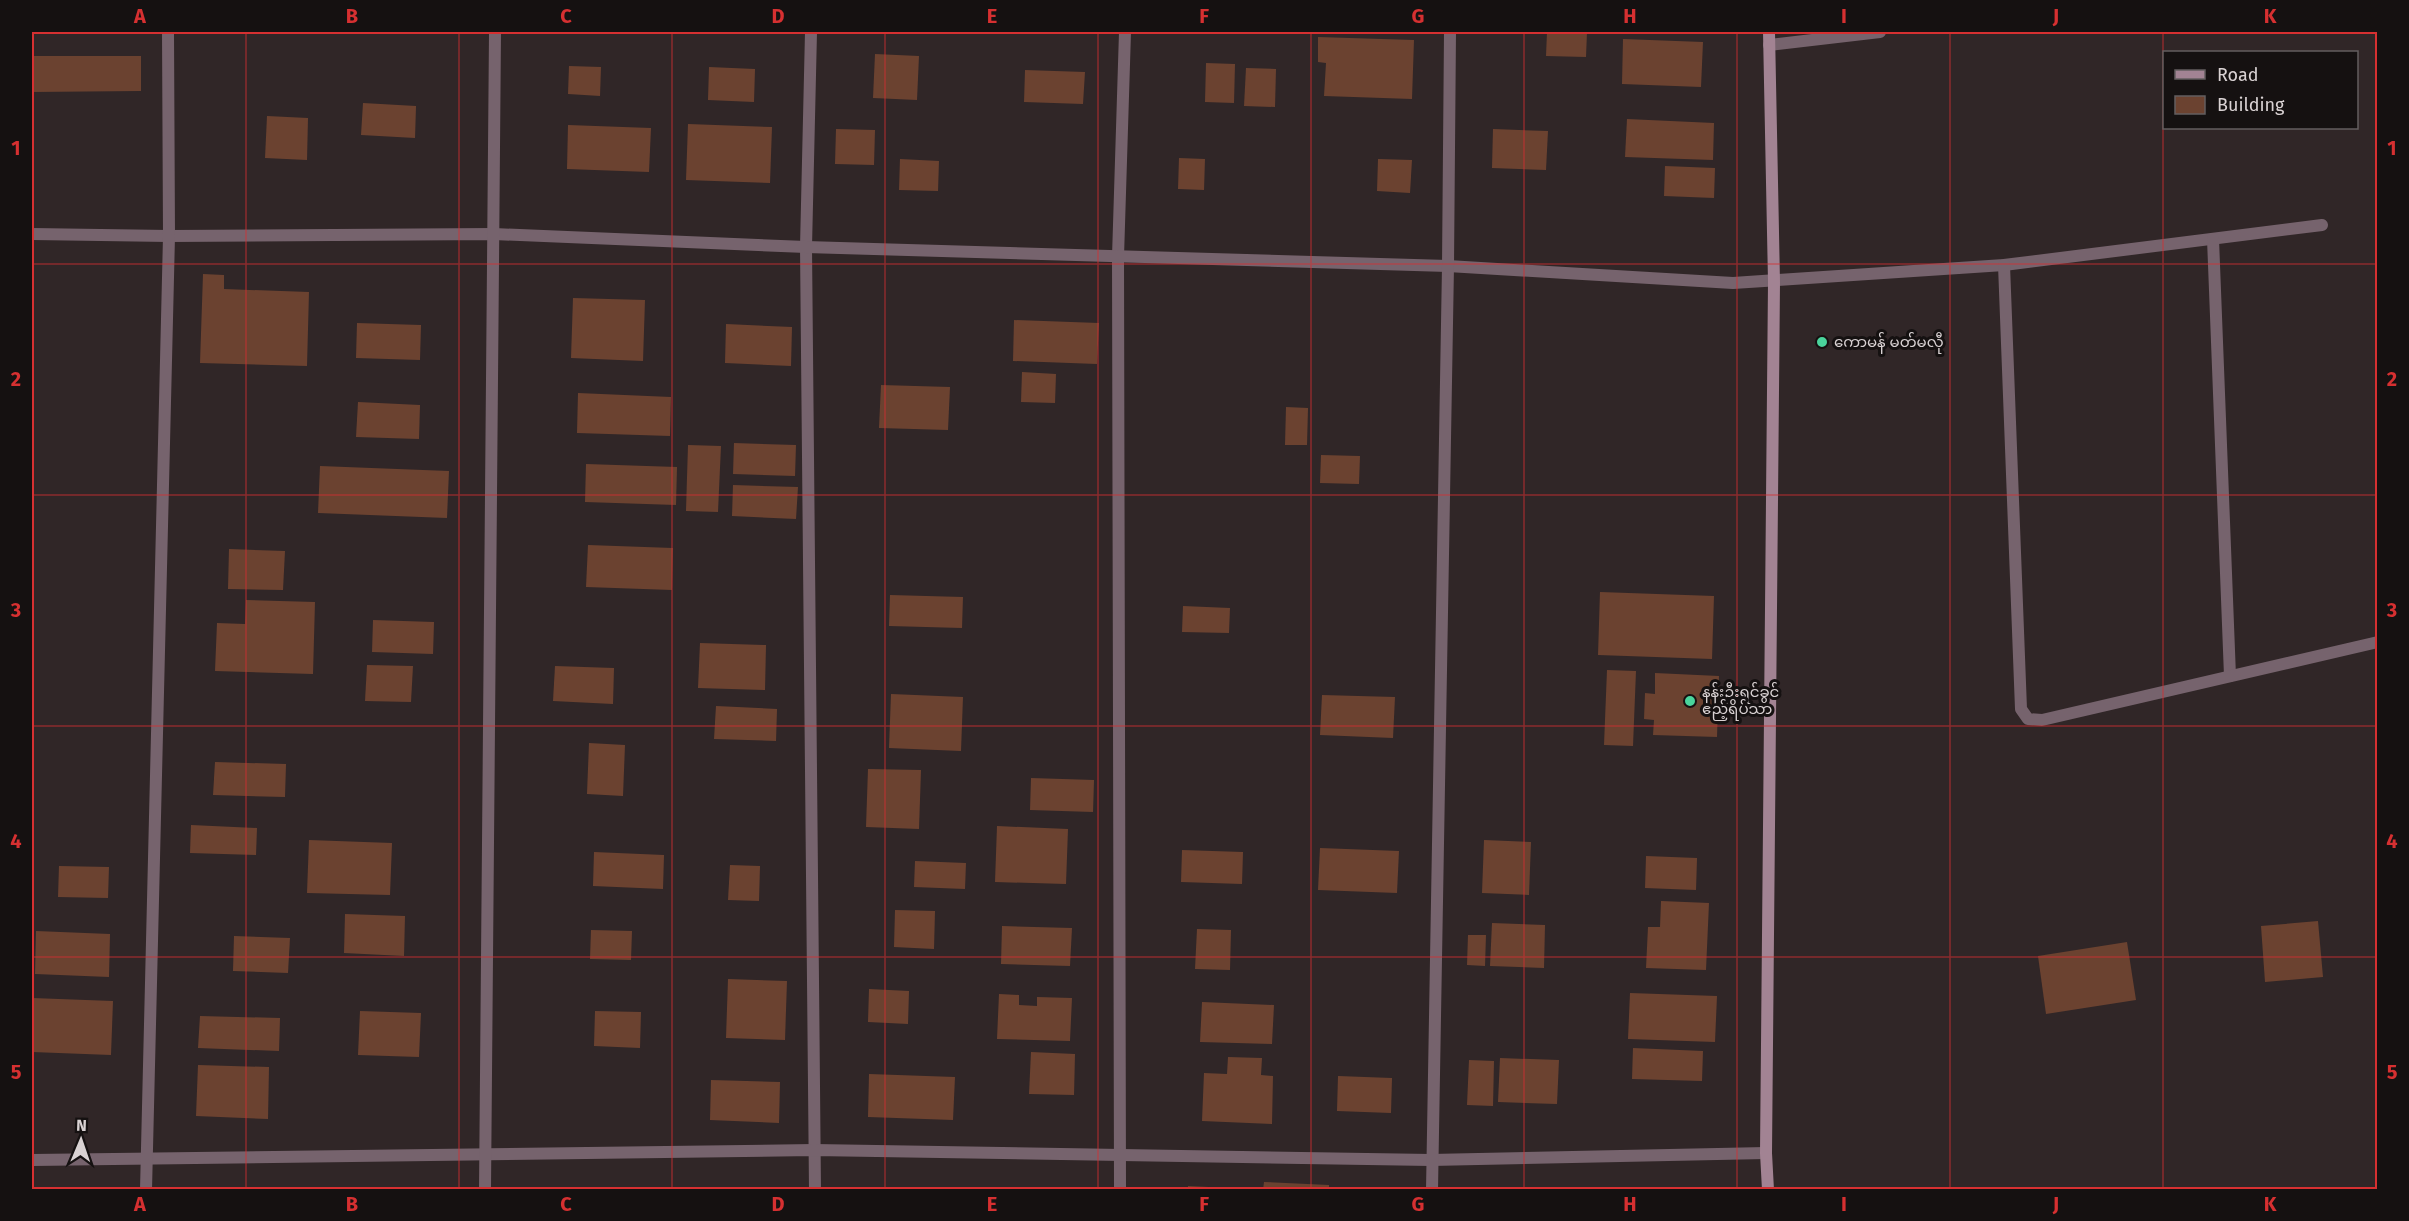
<svg xmlns="http://www.w3.org/2000/svg" width="2409" height="1221" font-family="'Fira Sans','Noto Sans Myanmar',sans-serif">
<style>
.building{fill:#6b4230}
.lines{fill:none;stroke-linecap:round;stroke-linejoin:round}
.lane{stroke:#76636d;stroke-width:12}
.street{stroke:#76636d;stroke-width:12}
.secondary{stroke:#a28393;stroke-width:12}
.grid{fill:none;stroke:#d63031;stroke-width:1.5;stroke-opacity:0.55}
.poi-dot{fill:#4ad49c;stroke:#151111;stroke-width:2}
.labels{text-anchor:middle;stroke-width:6;stroke-linejoin:round;paint-order:stroke}
.poi-label{font-size:15px;fill:#d9d2d3;stroke:#151111;text-anchor:start}
.neatline{fill:none;stroke:#d63031;stroke-width:2}
.grid-label{font-size:20px;text-anchor:middle;font-weight:bold;fill:#d63031}
</style>
<rect width="100%" height="100%" fill="#302627"/>
<g class="building">
<path d="M1547,32H1587L1586,57L1546,56Z"/>
<path d="M1318,37L1414,40L1412,99L1324,96L1326,63L1318,62Z"/>
<path d="M1623,39L1703,42L1701,87L1622,84Z"/>
<path d="M875,54L919,56L917,100L873,98Z"/>
<path d="M32,56H141V91L32,92Z"/>
<path d="M1206,63L1235,64L1234,103L1205,102Z"/>
<path d="M569,66L601,67L600,96L568,94Z"/>
<path d="M709,67L755,69L754,102L708,100Z"/>
<path d="M1246,68L1276,69L1275,107L1244,106Z"/>
<path d="M1025,70L1085,72L1083,104L1024,102Z"/>
<path d="M363,103L416,106L415,138L361,135Z"/>
<path d="M267,116L308,118L307,160L265,158Z"/>
<path d="M1627,119L1714,123L1713,160L1625,157Z"/>
<path d="M688,124L772,127L770,183L686,180Z"/>
<path d="M568,125L651,128L649,172L567,169Z"/>
<path d="M836,129L875,130L874,165L835,164Z"/>
<path d="M1493,129L1548,131L1546,170L1492,168Z"/>
<path d="M1179,158L1205,159L1204,190L1178,189Z"/>
<path d="M900,159L939,161L938,191L899,190Z"/>
<path d="M1378,159L1412,160L1410,193L1377,191Z"/>
<path d="M1665,166L1715,168L1714,198L1664,196Z"/>
<path d="M203,274L224,275V289L309,292L307,366L200,363Z"/>
<path d="M573,298L645,300L643,361L571,358Z"/>
<path d="M1014,320L1099,323L1097,364L1013,361Z"/>
<path d="M357,323L421,325L420,360L356,358Z"/>
<path d="M726,324L792,327L791,366L725,363Z"/>
<path d="M1022,372L1056,374L1055,403L1021,402Z"/>
<path d="M881,385L950,387L948,430L879,428Z"/>
<path d="M578,393L671,397L670,436L577,433Z"/>
<path d="M358,402L420,405L419,439L356,437Z"/>
<path d="M1286,407L1308,408L1307,445H1285Z"/>
<path d="M734,443L796,445L795,476L733,474Z"/>
<path d="M688,445L721,446L718,512L686,511Z"/>
<path d="M1321,455L1360,456L1359,484L1320,483Z"/>
<path d="M586,464L677,467L676,505L585,502Z"/>
<path d="M320,466L449,471L447,518L318,513Z"/>
<path d="M733,485L798,487L796,519L732,516Z"/>
<path d="M588,545L673,548L672,590L586,587Z"/>
<path d="M229,549L285,551L283,590L228,589Z"/>
<path d="M1600,592L1714,596L1712,659L1598,655Z"/>
<path d="M890,595L963,597L962,628L889,626Z"/>
<path d="M246,600L315,602L313,674L215,671L217,623L245,624Z"/>
<path d="M1183,606L1230,608L1229,633L1182,632Z"/>
<path d="M373,620L434,622L433,654L372,652Z"/>
<path d="M700,643L766,645L765,690L698,688Z"/>
<path d="M367,665L413,666L411,702L365,701Z"/>
<path d="M555,666L614,668L613,704L553,701Z"/>
<path d="M1607,670L1636,671L1633,746L1604,745Z"/>
<path d="M1655,673L1719,676L1717,737L1653,735L1654,720L1644,719L1645,693L1655,694Z"/>
<path d="M891,694L963,697L961,751L889,748Z"/>
<path d="M1322,695L1395,697L1393,738L1320,735Z"/>
<path d="M716,706L777,709L776,741L714,739Z"/>
<path d="M589,743L625,745L623,796L587,794Z"/>
<path d="M215,762L286,764L285,797L213,795Z"/>
<path d="M868,769L921,770L919,829L866,827Z"/>
<path d="M1031,778L1094,780L1093,812L1030,810Z"/>
<path d="M191,825L257,828L256,855L190,853Z"/>
<path d="M997,826L1068,829L1066,884L995,882Z"/>
<path d="M309,840L392,843L390,895L307,893Z"/>
<path d="M1484,840L1531,842L1529,895L1482,893Z"/>
<path d="M1320,848L1399,851L1397,893L1318,890Z"/>
<path d="M1182,850L1243,852L1242,884L1181,882Z"/>
<path d="M594,852L664,855L663,889L593,886Z"/>
<path d="M1646,856L1697,858L1696,890L1645,888Z"/>
<path d="M915,861L966,863L965,889L914,887Z"/>
<path d="M730,865L760,866L759,901L728,900Z"/>
<path d="M59,866L109,867L108,898L58,897Z"/>
<path d="M1661,901L1709,903L1706,970L1646,968L1648,927H1660Z"/>
<path d="M895,910L935,911L934,949L894,947Z"/>
<path d="M345,914L405,916L404,956L344,953Z"/>
<path d="M2318,921L2323,977L2265,982L2261,926Z"/>
<path d="M1492,923L1545,925L1544,968L1490,966Z"/>
<path d="M1002,926L1072,928L1070,966L1001,964Z"/>
<path d="M1197,929L1231,930L1230,970L1195,969Z"/>
<path d="M591,930L632,931L631,960L590,959Z"/>
<path d="M36,931L110,934L109,977L35,974Z"/>
<path d="M1468,935H1486L1485,966L1467,965Z"/>
<path d="M234,936L290,938L288,973L233,971Z"/>
<path d="M2127,942L2136,1000L2046,1014L2038,956Z"/>
<path d="M728,979L787,981L785,1040L726,1038Z"/>
<path d="M869,989L909,991L908,1024L868,1022Z"/>
<path d="M1630,993L1717,996L1715,1042L1628,1039Z"/>
<path d="M999,994L1019,995V1005L1037,1006V997L1072,998L1070,1041L997,1039Z"/>
<path d="M32,998L113,1001L111,1055L32,1052Z"/>
<path d="M1202,1002L1274,1005L1272,1044L1200,1042Z"/>
<path d="M360,1011L421,1013L419,1057L358,1055Z"/>
<path d="M595,1011L641,1012L640,1048L594,1046Z"/>
<path d="M200,1016L280,1018L279,1051L198,1048Z"/>
<path d="M1633,1048L1703,1051L1702,1081L1632,1079Z"/>
<path d="M1031,1052L1075,1054L1074,1095L1029,1094Z"/>
<path d="M1228,1057L1262,1058L1261,1075L1273,1076L1272,1124L1202,1121L1204,1073L1227,1074Z"/>
<path d="M1500,1058L1559,1060L1557,1104L1498,1102Z"/>
<path d="M1469,1060L1494,1061L1493,1106L1467,1105Z"/>
<path d="M198,1065L269,1067L268,1119L196,1116Z"/>
<path d="M869,1074L955,1077L953,1120L868,1117Z"/>
<path d="M1338,1076L1392,1078L1391,1113L1337,1111Z"/>
<path d="M711,1080L780,1082L779,1123L710,1120Z"/>
<path d="M1264,1182L1329,1185V1190H1263Z"/>
<path d="M1188,1186L1229,1188V1190H1188Z"/>
</g>
<g class="lines">
<g class="lane">
<path d="M1769,45L1880,32"/>
<path d="M1120,1190L1118,257L1125,32"/>
</g>
<g class="street">
<path d="M811,32L806,247L815,1190"/>
<path d="M32,234L169,236L494,234L806,247L1448,266L1733,283L2004,265L2322,225"/>
<path d="M2213,239L2230,676"/>
<path d="M2004,265L2021,709L2028,719L2042,720L2378,642"/>
<path d="M32,1160L814,1150L1431,1160L1766,1153"/>
<path d="M146,1190L169,236L168,32"/>
<path d="M485,1190L495,32"/>
<path d="M1432,1190L1448,266L1450,32"/>
</g>
<path class="secondary" d="M1768,1190L1766,1153L1774,282L1769,32"/>
</g>
<path class="grid" d="M246,32V1190M459,32V1190M672,32V1190M885,32V1190M1098,32V1190M1311,32V1190M1524,32V1190M1737,32V1190M1950,32V1190M2163,32V1190M32,264H2378M32,495H2378M32,726H2378M32,957H2378"/>
<g class="poi-dot">
<circle cx="1822" cy="342" r="6"/>
<circle cx="1690" cy="701" r="6"/>
</g>
<g class="labels">
<g class="poi-label">
<text x="1834" y="347">ကောမန် မတ်မလီု</text>
<text x="1702" y="697">နန်းဦးရင်ခွင်<tspan x="1702" dy="17">ဧည့်ရိပ်သာ</tspan></text>
</g>
</g>
<rect width="2409" height="1221" fill="none" stroke="#151111" stroke-width="66"/>
<rect x="2163" y="51" width="195" height="78" fill="#151111" stroke="#635e5f" stroke-width="1.5"/>
<rect x="2175" y="70" width="30" height="9" fill="#a28393" stroke="#635e5f" stroke-width="1.5"/>
<text x="2217" y="81" font-size="18" fill="#d9d2d3">Road</text>
<rect x="2175" y="96" width="30" height="18" fill="#6b4230" stroke="#635e5f" stroke-width="1.5"/>
<text x="2217" y="111" font-size="18" fill="#d9d2d3">Building</text>
<g transform="translate(81 1140) rotate(2)" stroke="#151111" stroke-width="4.5" paint-order="stroke">
<path d="M0-4.5L10 22L0 15L-10 22Z" fill="#d9d2d3"/>
<text y="-9" font-size="16" font-weight="bold" text-anchor="middle" fill="#d9d2d3">N</text>
</g>
<rect x="33" y="33" width="2343" height="1155" class="neatline"/>
<g class="grid-label">
<text x="140" y="23">A</text>
<text x="352" y="23">B</text>
<text x="566" y="23">C</text>
<text x="778" y="23">D</text>
<text x="992" y="23">E</text>
<text x="1204" y="23">F</text>
<text x="1418" y="23">G</text>
<text x="1630" y="23">H</text>
<text x="1844" y="23">I</text>
<text x="2056" y="23">J</text>
<text x="2270" y="23">K</text>
<text x="16" y="155">1</text>
<text x="2392" y="155">1</text>
<text x="16" y="386">2</text>
<text x="2392" y="386">2</text>
<text x="16" y="617">3</text>
<text x="2392" y="617">3</text>
<text x="16" y="848">4</text>
<text x="2392" y="848">4</text>
<text x="16" y="1079">5</text>
<text x="2392" y="1079">5</text>
<text x="140" y="1211">A</text>
<text x="352" y="1211">B</text>
<text x="566" y="1211">C</text>
<text x="778" y="1211">D</text>
<text x="992" y="1211">E</text>
<text x="1204" y="1211">F</text>
<text x="1418" y="1211">G</text>
<text x="1630" y="1211">H</text>
<text x="1844" y="1211">I</text>
<text x="2056" y="1211">J</text>
<text x="2270" y="1211">K</text>
</g>
</svg>
